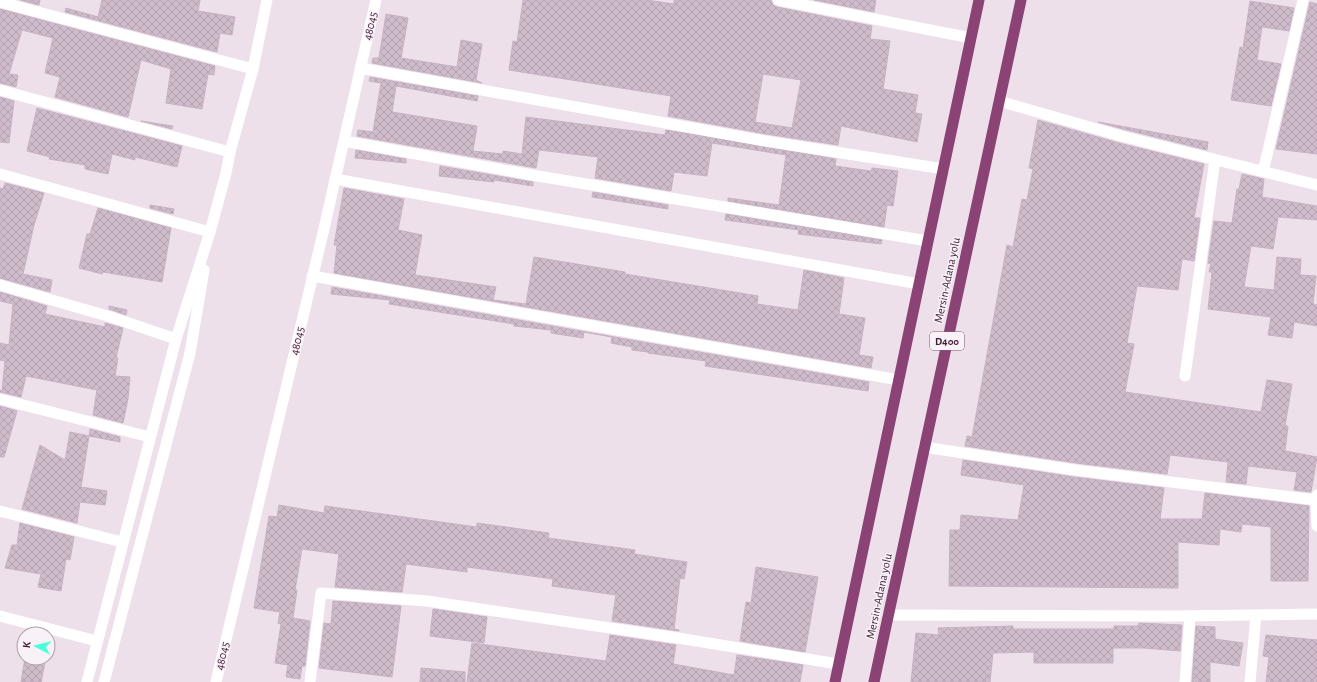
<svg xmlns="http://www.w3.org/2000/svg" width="1317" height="682" font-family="'Alegreya Sans',sans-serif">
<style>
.building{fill:url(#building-cross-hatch);stroke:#c7b1c4;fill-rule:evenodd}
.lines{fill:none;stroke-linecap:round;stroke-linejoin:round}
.minor{stroke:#fff;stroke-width:11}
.secondary{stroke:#fff;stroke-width:11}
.trunk{stroke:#8a4374;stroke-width:11}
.labels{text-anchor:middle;stroke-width:3;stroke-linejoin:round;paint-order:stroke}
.shield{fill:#f9f1f8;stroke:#775d70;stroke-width:1}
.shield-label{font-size:11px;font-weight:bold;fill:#3f1e36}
.street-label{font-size:12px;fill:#3f1e36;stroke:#f9f1f8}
</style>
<defs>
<pattern id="building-cross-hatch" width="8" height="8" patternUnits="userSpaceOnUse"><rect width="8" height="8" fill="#cebccb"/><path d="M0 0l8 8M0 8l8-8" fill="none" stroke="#b2a1af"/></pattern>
</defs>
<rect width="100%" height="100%" fill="#ede0eb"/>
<g class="building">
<path d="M20,0H40L39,5Z"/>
<path d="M102,0H200L198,11L235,17L232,35L220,33L217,52L65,12L66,8L98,17Z"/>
<path d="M523,0H647L674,4V0H771L773,5L777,7L872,26L870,39L890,41L883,89L918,95L915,113L922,114L917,142L841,126L838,145L766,134L668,116L671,96L509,70L513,41L517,42ZM763,74L801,80L792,128L755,122Z"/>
<path d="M814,0H876L874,12Z"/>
<path d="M1250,1L1294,8L1289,31L1262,27L1257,60L1281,64L1271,106L1231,100L1240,47L1243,48Z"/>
<path d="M1310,2L1317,4V154L1276,149Z"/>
<path d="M0,9L215,66L214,75L208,74L202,109L166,103L171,69L141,60L128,117L55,97L60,77L45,73L53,38L22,30L9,74L18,75L16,87L0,83Z"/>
<path d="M386,14L408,18L401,58L457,67L461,40L482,44L476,80L482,83L372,63L373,58H379Z"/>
<path d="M370,77L478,96L477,101L396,86L392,112L477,126L473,151L503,154V151L522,154L526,117L665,135L666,130L836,159L835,166L871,171L872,168L898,171L893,206L887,205L884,227L728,201V198L779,205L786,155L712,143L707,176L674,172L671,191L595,178L598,157L539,150L536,168L357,136L358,130L373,132L381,83L369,81Z"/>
<path d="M0,97L14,101L9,143L0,142Z"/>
<path d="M37,108L182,146L177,167L135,157V160L112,154L108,174L85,169V165L49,159L50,157L27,151Z"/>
<path d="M1038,120L1119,143L1204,164L1194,218H1200L1194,261L1182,259L1178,290L1137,286L1127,343L1134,344L1125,392L1261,412L1267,380L1292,384L1285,426H1288L1285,451L1317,457L1311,492L1294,490L1297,472L1248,466L1246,484L1226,482L1228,462L1170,455L1167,474L1076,463L965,446L967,436L972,437L1007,245L1013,247L1022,199L1027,200L1033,169L1029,168Z"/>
<path d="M141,121L173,126L172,129Z"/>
<path d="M1098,122L1208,142L1207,150L1123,129Z"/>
<path d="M356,150L406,159V163L355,158Z"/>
<path d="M440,166L533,182V186L494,180V182L439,176Z"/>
<path d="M1242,174L1264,179L1262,197L1317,206V220L1278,217L1273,249L1251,246L1244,287L1274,290L1277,257L1301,259L1300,275L1316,276L1313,304L1317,305V326L1294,322L1292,338L1268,335L1271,317L1208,309L1212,272H1209L1211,264L1208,263L1214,221L1232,223L1237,189H1239Z"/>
<path d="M5,183L44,193L34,225L23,274L52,280L50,292L0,278V188L3,189Z"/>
<path d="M344,188L404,199L398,230L422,235L415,275L496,287L493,300L526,304L534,257L625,272V274L758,296L757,304L798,310L804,270L844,278L839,314L865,318L859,355L873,357L871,368L334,273L337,245H334Z"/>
<path d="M593,192L668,205V209L592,197Z"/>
<path d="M150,205L174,209L173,214L150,208Z"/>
<path d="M98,208L171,228L162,282L103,272L102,274L79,268L87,234H90Z"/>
<path d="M726,214L882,240L881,244L798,234L799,230L725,220Z"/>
<path d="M332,287L869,382L868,391L705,366L706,361L648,353V352L632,350V347L611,343L612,337L584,332L583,338L551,333V330L514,326V324L389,304L390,300L331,294Z"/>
<path d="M0,292L47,306L45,314L105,327V323L123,328L116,358H118L115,376L130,377L128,399L123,423L93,415L97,390L26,376L21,397L0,392V390L2,391L5,361L0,360V343L9,345L13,304L0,301Z"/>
<path d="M109,306L127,310L126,315L109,309Z"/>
<path d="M0,406L17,411L4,457H0Z"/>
<path d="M90,429L120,437V442L89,436Z"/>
<path d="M70,432L89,436L81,487L107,491L105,505L80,502L77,523L22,509L40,445L65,460Z"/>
<path d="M963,460L1074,477L1164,488L1160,519H1202L1205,493L1309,506L1308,581H1271V527L1242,524L1241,532L1220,529L1219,545L1178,542V588L949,586L950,530H960L961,515L1018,520L1024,485L961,475Z"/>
<path d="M279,505L324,513L325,506L477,527V523L549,533L548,538L635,550L634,554L687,562L684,579L680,578L674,629L679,630V631L612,621L616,595L552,586L553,579L467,567V572L406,564L402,592L335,587L339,554L302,549L295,590H297L293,618L310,621L305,666H302L300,679L286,677L288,665L275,663L281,624L278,623L280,612L254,608L269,516L277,517Z"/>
<path d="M20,523L74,537L70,560L66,559L61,591L38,587L41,574L5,568L12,545H17Z"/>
<path d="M756,567L818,577L805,652L740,641L746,602L751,603Z"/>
<path d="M333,601L401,606L392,677L319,668L324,623L331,624Z"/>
<path d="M433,609L487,617L484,643L430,636Z"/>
<path d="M1139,623L1182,625L1180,651L1144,648H1113V663H1034V652L993,653L990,682H911L916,633L939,635L938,628L1013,626V629H1114V626H1138Z"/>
<path d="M1196,626L1215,627V639L1243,643L1239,666L1210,662V682H1192Z"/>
<path d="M610,635L676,645L673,664L734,675L733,682H467L472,643L606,661Z"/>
<path d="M1266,635L1317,640V682H1266L1269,657L1263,656Z"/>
<path d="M737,655L803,665L800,682H733Z"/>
<path d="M25,658H46L41,682H21Z"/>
<path d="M421,668L465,672V682H420Z"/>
</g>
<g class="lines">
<g class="minor">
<path d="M778,0L971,38"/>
<path d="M0,2L253,69"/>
<path d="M360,68L765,141L944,169"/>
<path d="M0,90L230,152"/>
<path d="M999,101L1121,136L1317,185"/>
<path d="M344,141L532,175L928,241"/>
<path d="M1263,172L1303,0"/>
<path d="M0,174L210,232"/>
<path d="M335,179L919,284"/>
<path d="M312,276L899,380"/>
<path d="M0,285L111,317L176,339"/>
<path d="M1185,376L1215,160"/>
<path d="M0,399L150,437"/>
<path d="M924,447L1075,470L1316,500"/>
<path d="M1317,495L1316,506L1317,526"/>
<path d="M0,511L122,542"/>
<path d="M0,616L97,641"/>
<path d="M216,682L323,233L376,0"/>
<path d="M310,682L321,593L427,601L678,638L838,664"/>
<path d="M1185,682L1190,616"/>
<path d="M1250,682L1256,615"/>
</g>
<g class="secondary">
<path d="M888,615L1174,616L1317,614"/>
<path d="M87,682L176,339L210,232L226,173L230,152L253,69L267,0"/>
<path d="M104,682L190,353L204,270"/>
</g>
<g class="trunk">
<path d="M835,682L979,0"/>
<path d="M874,682L1021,0"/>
</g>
</g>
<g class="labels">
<rect class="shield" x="930" y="332" width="34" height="18" rx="3"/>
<g class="shield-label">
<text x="947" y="345">D400</text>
</g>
<g class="street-label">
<text transform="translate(370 26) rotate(-77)" y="4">48045</text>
<text transform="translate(947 280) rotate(-78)" y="4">Mersin-Adana yolu</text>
<text transform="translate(297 341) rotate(-77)" y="4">48045</text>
<text transform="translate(879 596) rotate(-78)" y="4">Mersin-Adana yolu</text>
<text transform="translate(222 656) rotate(-77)" y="4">48045</text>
</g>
</g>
<g transform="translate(36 646) rotate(277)"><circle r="19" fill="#f9f1f8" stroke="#af9daa"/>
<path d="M0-3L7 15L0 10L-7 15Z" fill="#4bffdb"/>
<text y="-6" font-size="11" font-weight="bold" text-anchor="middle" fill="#3f1e36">K</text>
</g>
</svg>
